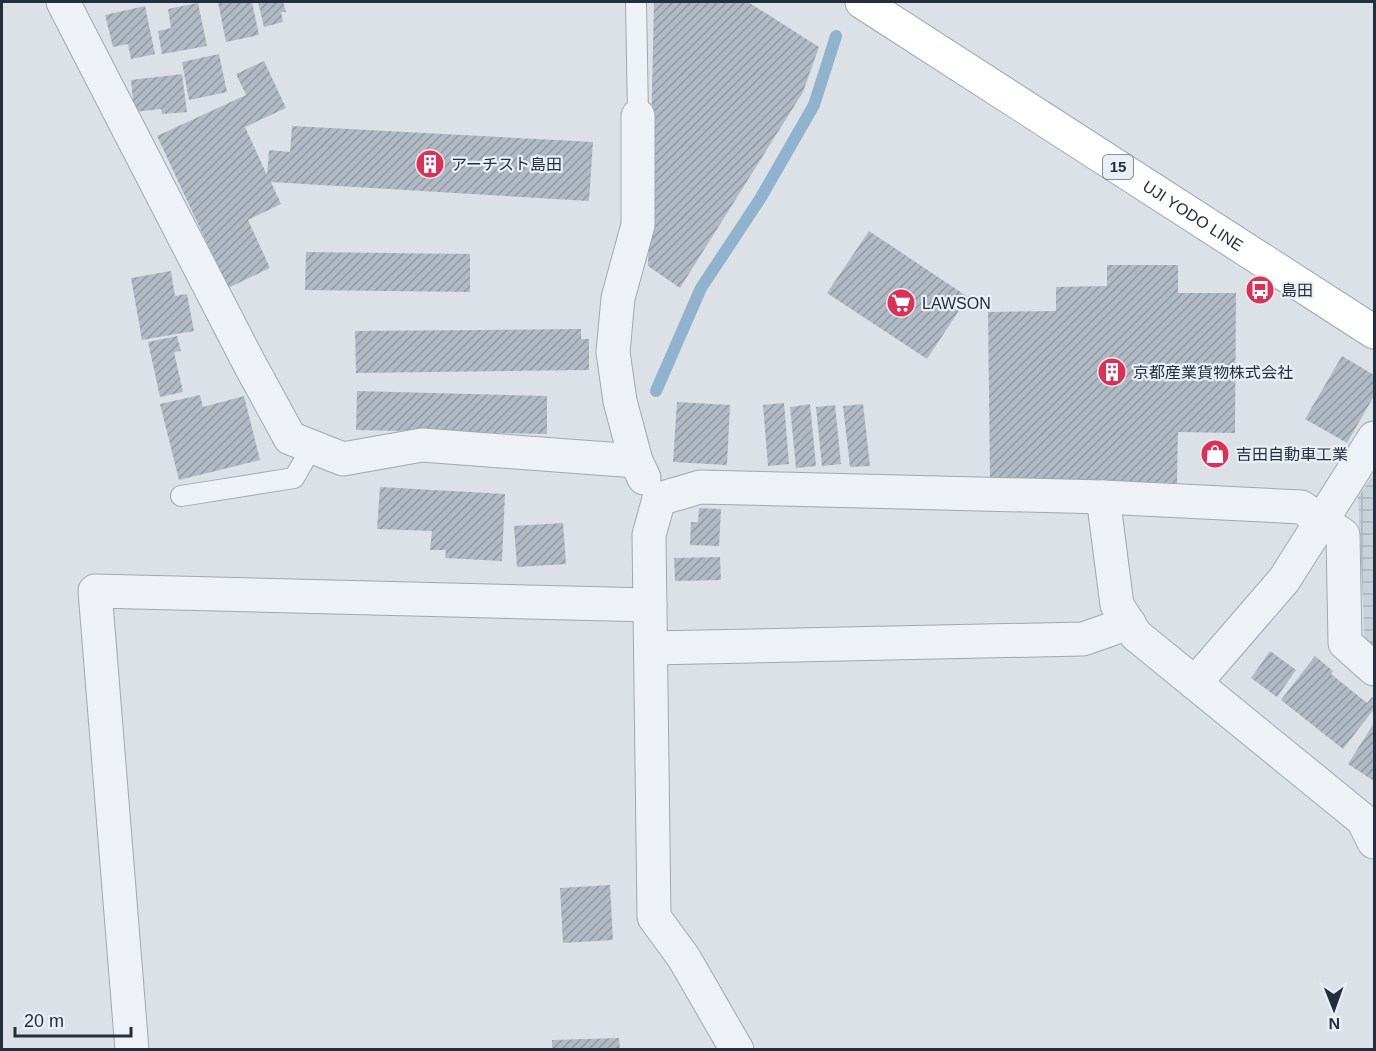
<svg xmlns="http://www.w3.org/2000/svg" width="1376" height="1051" font-family="Helvetica,'Noto Sans JP',sans-serif">
<style>
.industrial{fill:url(#industrial-grid)}
.lines{fill:none;stroke-linecap:round;stroke-linejoin:round}
.stream{stroke:#91b2cc;stroke-width:12}
.building{fill:url(#building-hatch)}
.lane-casing{stroke:#a0a8b1;stroke-width:22}
.street-casing{stroke:#a0a8b1;stroke-width:35}
.primary-casing{stroke:#99a6b4;stroke-width:35}
.lane{stroke:#eef1f5;stroke-width:20}
.street{stroke:#eef1f5;stroke-width:33}
.primary{stroke:#fff;stroke-width:33}
.labels{text-anchor:middle;stroke-width:4.5;stroke-linejoin:round;paint-order:stroke}
.shield{fill:#eaeff5;stroke:#5f6976;stroke-width:1.5}
.shield-label{font-size:15px;font-weight:bold;fill:#232f3f}
.poi-label{font-size:16px;fill:#232f3f;stroke:#eaeff5;text-anchor:start}
.street-label{font-size:16px;fill:#232f3f;stroke:#eaeff5}
</style>
<defs>
<pattern id="industrial-grid" width="8" height="8" patternUnits="userSpaceOnUse" patternTransform="scale(1.5)"><rect width="8" height="8" fill="#c8d0d9"/><path d="M0 4h8M4 0v8" fill="none" stroke="#acb3bb"/></pattern>
<pattern id="building-hatch" width="6" height="6" patternUnits="userSpaceOnUse" patternTransform="scale(1.5)"><rect width="6" height="6" fill="#b1bac4"/><path d="M-1 1l2-2M0 6l6-6M5 7l2-2" fill="none" stroke="#9098a1"/></pattern>
</defs>
<rect width="100%" height="100%" fill="#dbe1e7"/>
<path class="industrial" d="M1374,474V653L1365,647L1358,497Z"/>
<g class="lines">
<path class="stream" d="M656,391L701,288L760,199L814,105L836,36"/>
</g>
<g class="building">
<path d="M218,2H252L259,35L226,42Z"/>
<path d="M258,2H283L286,12H281L283,22L264,27Z"/>
<path d="M654,2H748L819,47L803,92L680,288L648,266Z"/>
<path d="M198,3L207,46L162,54L158,31L171,28L168,9Z"/>
<path d="M145,6L155,54L131,59L128,44L113,47L105,15Z"/>
<path d="M219,54L227,92L189,100L182,62Z"/>
<path d="M264,61L286,108L245,127L267,175L269,150L290,152L292,126L593,142L589,201L271,182L281,204L248,220L270,268L228,288L157,136L246,95L236,74Z"/>
<path d="M182,74L187,112L162,114L161,109L134,112L131,80Z"/>
<path d="M869,231L968,297L927,359L827,293Z"/>
<path d="M306,252L470,254V292L305,290Z"/>
<path d="M1107,265H1178V293H1236L1235,433L1178,432L1177,483L990,479L988,312L1056,311V287L1107,286Z"/>
<path d="M171,271L175,296L187,294L194,331L142,340L131,278Z"/>
<path d="M581,329V339H589V370L356,373L355,331Z"/>
<path d="M177,336L181,351L174,352L183,392L160,397L148,342Z"/>
<path d="M1342,356L1374,375V396L1347,443L1305,419Z"/>
<path d="M357,391L547,396V434L356,430Z"/>
<path d="M200,395L203,407L244,396L260,460L179,480L160,404Z"/>
<path d="M677,402L730,405L727,465L673,462Z"/>
<path d="M784,403L789,464L768,466L763,405Z"/>
<path d="M810,404L816,466L796,468L790,407Z"/>
<path d="M863,404L870,466L850,467L843,406Z"/>
<path d="M835,405L841,464L822,466L816,407Z"/>
<path d="M380,487L505,494L502,561L445,558L446,550H430L432,531L377,529Z"/>
<path d="M699,508L721,509L719,546L690,545L691,522H698Z"/>
<path d="M563,523L566,564L517,567L514,526Z"/>
<path d="M720,557L721,580L675,581L674,558Z"/>
<path d="M1270,651L1296,670L1277,697L1251,678Z"/>
<path d="M1315,656L1333,671L1331,674L1367,703L1372,697L1374,699V709L1343,749L1281,700Z"/>
<path d="M1374,723V781L1348,764Z"/>
<path d="M610,885L613,940L563,943L560,888Z"/>
<path d="M619,1038L620,1050H552V1040Z"/>
</g>
<g class="lines">
<g class="lane-casing">
<g id="lane">
<path d="M636,2L638,116"/>
<path d="M181,496L294,478L312,447"/>
</g>
</g>
<g class="street-casing">
<g id="street">
<path d="M63,2L248,361L290,438L343,459L422,445L636,461"/>
<path d="M638,116V225L618,298L613,352L620,401L636,461L644,478"/>
<path d="M1103,497L1117,605L1136,635L1363,820L1374,842"/>
<path d="M659,499L700,487L1103,497L1301,507L1343,535L1345,643L1374,669"/>
<path d="M659,499L649,535L654,917L684,958L737,1050"/>
<path d="M651,648L1083,639L1129,623"/>
<path d="M1195,683L1284,580L1374,438"/>
<path d="M132,1050L95,591L650,605"/>
</g>
</g>
<g class="primary-casing">
<g id="primary">
<path id="s1" d="M862,2L1374,332"/>
</g>
</g>
<use href="#lane" class="lane"/>
<use href="#street" class="street"/>
<use href="#primary" class="primary"/>
</g>
<defs>
<g id="building-disc" transform="scale(1.5)"><circle r="9.5" fill="#dc3057" stroke="#eaeff5"/><path d="M-4-6H4V6H1V3H-1V6H-4ZM-2.5-4.3h1.7v1.8h-1.7ZM.8-4.3h1.7v1.8H.8ZM-2.5-1h1.7V.8h-1.7ZM.8-1h1.7V.8H.8Z" fill="#fff"/></g>
<g id="bus-disc" transform="scale(1.5)"><circle r="9.5" fill="#dc3057" stroke="#eaeff5"/><path d="M-5-6H5V4H4V6H2V4H-2V6H-4V4H-5ZM-3.5-4V0h7V-4ZM-3.5 1.2v1.5H-2V1.2ZM2 1.2v1.5H3.5V1.2Z" fill="#fff"/></g>
<g id="supermarket-disc" transform="scale(1.5)"><circle r="9.5" fill="#dc3057" stroke="#eaeff5"/><path d="M-6-5.5h2.5l.6 2H6L4.5 2H-2.5L-4.4-4H-6ZM-1.5 3.2a1.3 1.3 0 1 0 .1 0ZM3 3.2a1.3 1.3 0 1 0 .1 0Z" fill="#fff"/></g>
<g id="shop-disc" transform="scale(1.5)"><circle r="9.5" fill="#dc3057" stroke="#eaeff5"/><path d="M-5-2.5h2.3a2.7 3.5 0 0 1 5.4 0H5L5.5 6h-11ZM-1.5-2.5h3a1.5 2.3 0 0 0-3 0Z" fill="#fff"/></g>
</defs>
<g fill-rule="evenodd">
<use href="#building-disc" x="430" y="164"/>
<use href="#bus-disc" x="1260" y="290"/>
<use href="#supermarket-disc" x="901" y="303"/>
<use href="#building-disc" x="1112" y="372"/>
<use href="#shop-disc" x="1215" y="454"/>
</g>
<g class="labels">
<rect class="shield" x="1103" y="155" width="30" height="24" rx="4.5"/>
<g class="shield-label">
<text x="1118" y="172">15</text>
</g>
<g class="poi-label">
<text x="451" y="170">アーチスト島田</text>
<text x="1281" y="296">島田</text>
<text x="922" y="309">LAWSON</text>
<text x="1133" y="378">京都産業貨物株式会社</text>
<text x="1236" y="460">吉田自動車工業</text>
</g>
<g class="street-label">
<text dy="6" stroke="none"><textPath href="#s1" startOffset="394">UJI YODO LINE</textPath></text>
</g>
</g>
<rect width="1376" height="1051" fill="none" stroke="#232f3f" stroke-width="6"/>
<g transform="translate(1334 1009) rotate(179)" stroke="#eaeff5" stroke-width="4.5" paint-order="stroke">
<path d="M0-4.5L10 22L0 15L-10 22Z" fill="#232f3f"/>
<text y="-9" font-size="16" font-weight="bold" text-anchor="middle" fill="#232f3f">N</text>
</g>
<path d="M15 1027v9h116v-9" fill="none" stroke="#232f3f" stroke-width="3"/>
<text x="24" y="1027" font-size="18" fill="#232f3f" stroke="#eaeff5" stroke-width="4.5" paint-order="stroke">20 m</text>
</svg>
